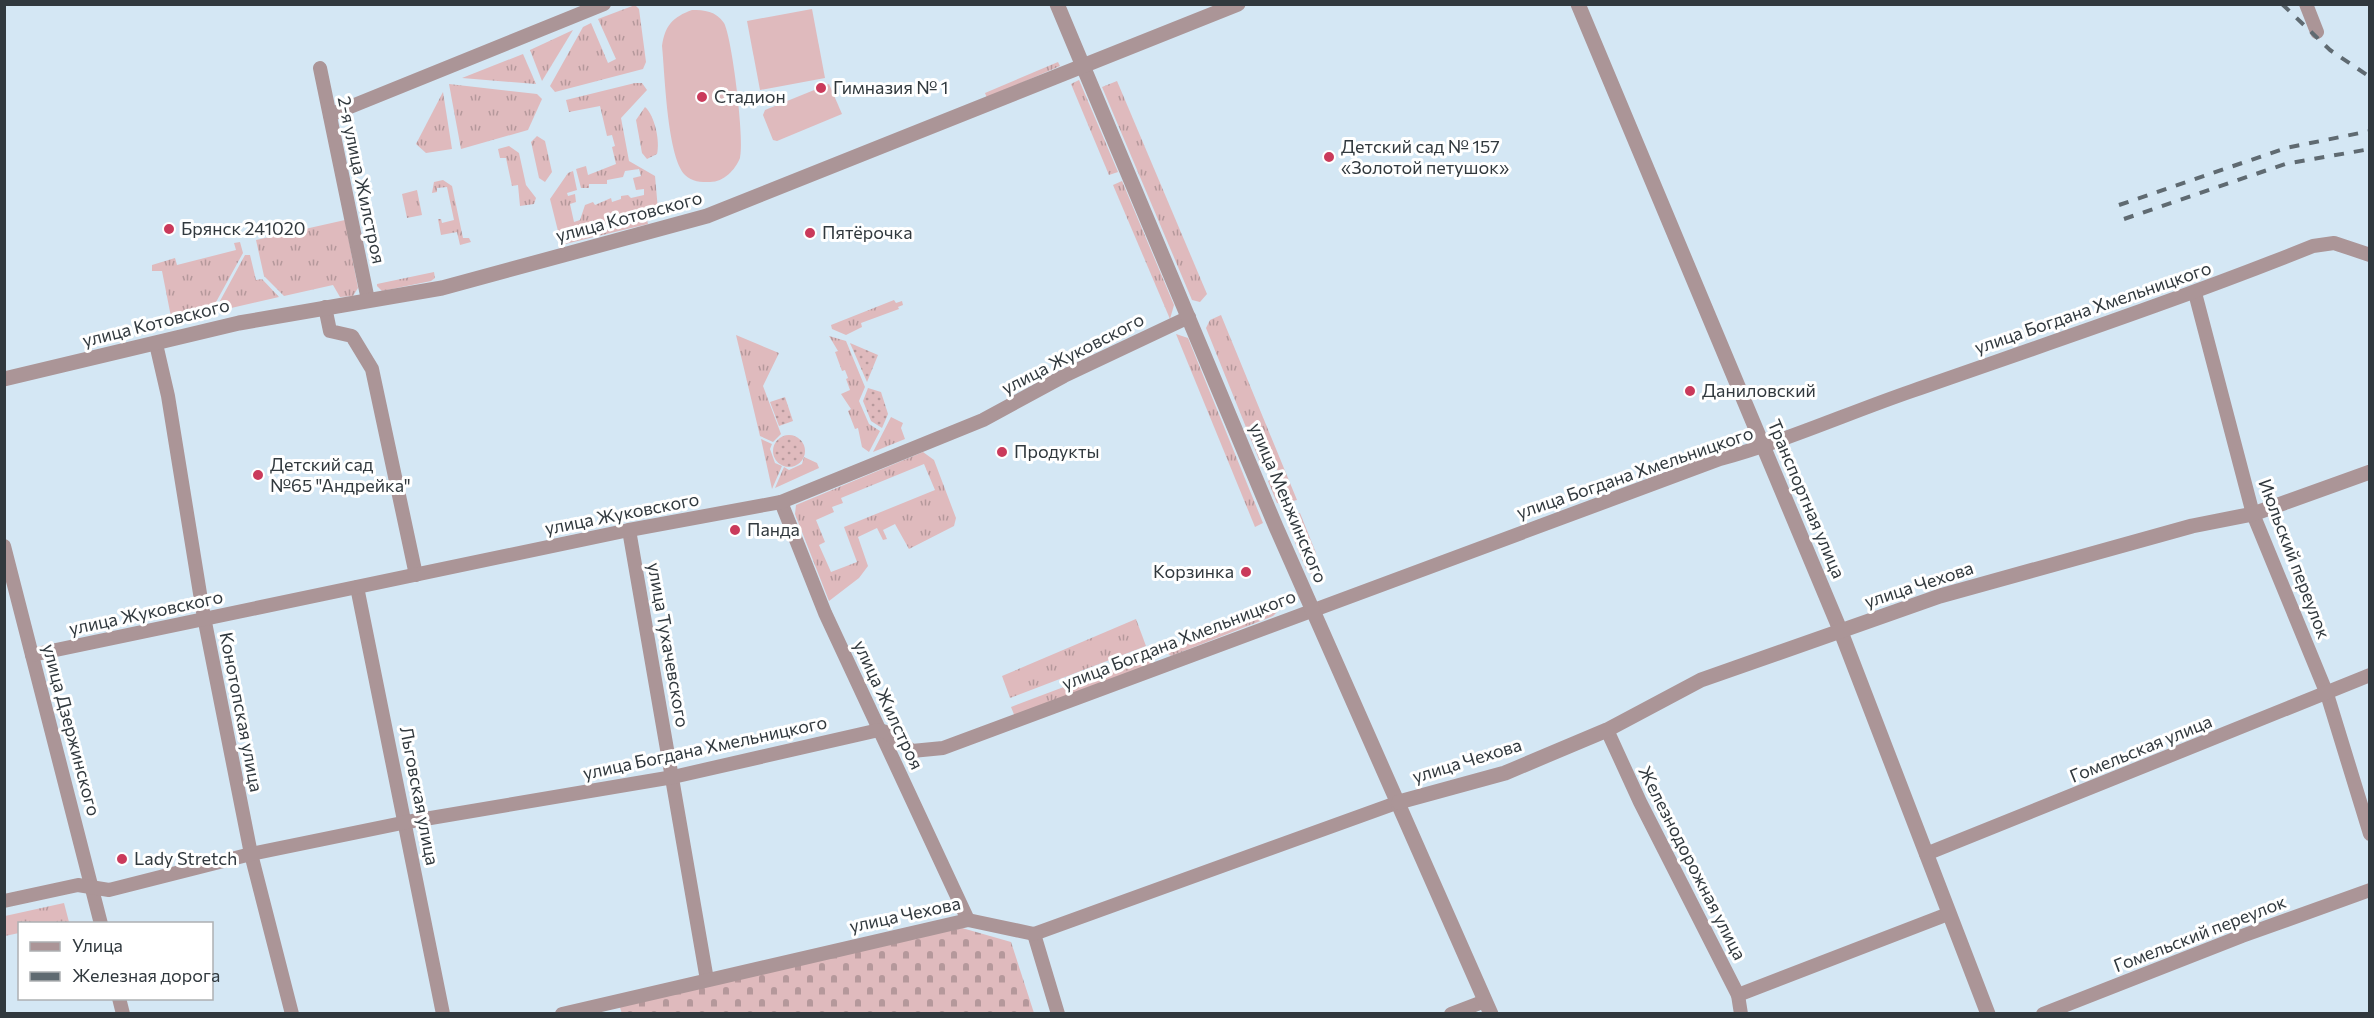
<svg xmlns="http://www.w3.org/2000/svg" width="2374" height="1018" font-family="Commissioner,sans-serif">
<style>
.grass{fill:url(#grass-tufts);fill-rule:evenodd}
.cemetery{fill:url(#cemetery-stones)}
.park{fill:url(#park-dots)}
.pitch{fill:#dfbabd}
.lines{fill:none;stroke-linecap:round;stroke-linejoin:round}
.minor{stroke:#ab9597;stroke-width:14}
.tertiary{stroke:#ab9597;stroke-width:15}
.rail{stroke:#5f6a71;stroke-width:4;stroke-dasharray:10 10;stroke-linecap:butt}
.poi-dot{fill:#ca3a5b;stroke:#fff;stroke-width:2}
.labels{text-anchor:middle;stroke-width:6;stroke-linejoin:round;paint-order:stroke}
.poi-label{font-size:18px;fill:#31393e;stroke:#fff;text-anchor:start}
.street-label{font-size:18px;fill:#31393e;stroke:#fff}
</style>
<defs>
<pattern id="grass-tufts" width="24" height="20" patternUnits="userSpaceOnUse" patternTransform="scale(1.5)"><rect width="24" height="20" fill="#dfbabd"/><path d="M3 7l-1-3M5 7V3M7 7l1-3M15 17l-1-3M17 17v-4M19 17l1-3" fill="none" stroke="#b5989b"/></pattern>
<pattern id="cemetery-stones" width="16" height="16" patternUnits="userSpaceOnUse" patternTransform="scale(1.5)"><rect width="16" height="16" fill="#dfbabd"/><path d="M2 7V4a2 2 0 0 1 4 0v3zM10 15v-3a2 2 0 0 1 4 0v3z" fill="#b5989b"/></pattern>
<pattern id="park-dots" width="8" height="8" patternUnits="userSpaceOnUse" patternTransform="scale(1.5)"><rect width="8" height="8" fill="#dfbabd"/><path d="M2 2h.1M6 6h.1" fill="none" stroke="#b5989b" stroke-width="1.8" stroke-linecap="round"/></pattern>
</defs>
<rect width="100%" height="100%" fill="#d4e7f4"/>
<g class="grass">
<path d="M635,5L639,9L646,62L643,69L555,92L550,86L583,27L591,23L608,63L616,59L598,19Z"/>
<path d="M573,30L542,81L530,50Z"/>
<path d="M523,54L536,84L462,78Z"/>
<path d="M1058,62L1060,66L987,98L985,93Z"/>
<path d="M1079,80L1118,172L1109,175L1071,84Z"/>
<path d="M1117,81L1207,294L1200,302L1192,300L1102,87Z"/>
<path d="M635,83H642L647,90L621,118L629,161L655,176L658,210L656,214L559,235L550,199L568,173L573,171L577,190L567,193L568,196L575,194L576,202L570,204L574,222L580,220L585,205L593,202L595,205L611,198L612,202L621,199V196L628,195L631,198L644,195V189L636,190L633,178L641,176L639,169L625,171L623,177L607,180V184H589V188H581L576,169L586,166L588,175L616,164L612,147L615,146L612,135L607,136L600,106L569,112L566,100Z"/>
<path d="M449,84L537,94L542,99L528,130L461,149Z"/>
<path d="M443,92L452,149L426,153L416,144Z"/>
<path d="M645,107C655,116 660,141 657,154L647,159L642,153L636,120Z"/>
<path d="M537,136L545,141L552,172L545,182L539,178L532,146L531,142Z"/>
<path d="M509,146L519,153L526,185L536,198L534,204L520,206L518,185L512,186L506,158H500L498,149Z"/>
<path d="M443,180L452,186L463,238H469L471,242L460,245L457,232L441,235L438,219H441L442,223L454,220L447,187L437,188V192L432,193L434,182Z"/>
<path d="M1122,181L1174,305L1170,319L1113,185Z"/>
<path d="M417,190L422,215L407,218L402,194Z"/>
<path d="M345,220L358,288L353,296L340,297L333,285L284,296L264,276L256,240Z"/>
<path d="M647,220L648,224L561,245L560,241Z"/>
<path d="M240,242L243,253L210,313L172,322L162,271H152V265L175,258L177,265L236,250L234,243Z"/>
<path d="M245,255H250L256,280L262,279L279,297L214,312Z"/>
<path d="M434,272L435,278L431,281L382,291L377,286V284Z"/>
<path d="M894,300L896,303L902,301L903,305L898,307L899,309L861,323L862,327L846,335L832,329L831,325Z"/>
<path d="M1221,315L1297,500L1282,504L1277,503L1268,481L1280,476L1274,462L1262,467L1206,328L1210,320Z"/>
<path d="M1176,334L1188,338L1263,523L1255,527Z"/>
<path d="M736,335L779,353L763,386L781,434L773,442L760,436Z"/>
<path d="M829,336L846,341L865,387L859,401L869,424L880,431L869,452L862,447L858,428L855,429L848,411L851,409L841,394L850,390L846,379L848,378L845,370L842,371L835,352L838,351Z"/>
<path d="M891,417L903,423L901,428L905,439L873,452Z"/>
<path d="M761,439L772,444L770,449L775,463L782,466L772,489Z"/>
<path d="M923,452L934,460L956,518L954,526L909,549L895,524L883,530L887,539L883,540L877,528L858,537L868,566L859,578L829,601L795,514L796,505ZM924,464L935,490L844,527L857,562L831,572L819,545L825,542L816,520L834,512L832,507L843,503L841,498Z"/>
<path d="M804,457L817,463L819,468L775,488L784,467L789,470L802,464Z"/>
<path d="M1300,513L1316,553L1315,574H1311L1306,569L1287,523L1289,517Z"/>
<path d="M1272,607L1278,611L1273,616L1171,656L1162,649Z"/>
<path d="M1136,619L1146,646L1010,698L1002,676Z"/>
<path d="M1154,653L1155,658L1150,665L1015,717L1011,707Z"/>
<path d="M64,903L69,922L20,924L19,933L5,936V916Z"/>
</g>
<path class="cemetery" d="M962,928L1011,942L1034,1013L622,1014L619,1004Z"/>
<g class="park">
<path d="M850,343L878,355L867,382Z"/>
<path d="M868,388L881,392L888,414L882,428L871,421L863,401Z"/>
<path d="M785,397L793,421L779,426L770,402Z"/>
<circle cx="789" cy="451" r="16"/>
</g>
<g class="pitch">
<path d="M812,9L825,78L760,90L747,21Z"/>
<path d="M692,10C704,10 716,11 724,23C732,37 745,142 740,158C735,170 724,182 710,182C701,182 692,182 685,175C667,156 665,74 662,46C665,25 673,17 692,10Z"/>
<path d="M829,84L842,114L777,141L773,140L763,115L765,110Z"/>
</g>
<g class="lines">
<g class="minor">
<path d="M2306,4L2317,32"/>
<path d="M320,68L368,300"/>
<path d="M330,115L604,4"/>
<path d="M2195,293L2253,514L2327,694L2370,834"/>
<path d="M325,307L330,331L352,336L372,369L416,575"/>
<path d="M156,344L168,396L203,612L251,854L292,1014"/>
<path d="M781,502L825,613L968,920"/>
<path d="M629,530L707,980"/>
<path d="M4,546L101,924"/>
<path d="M357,587L443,1014"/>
<path d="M32,655L629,530L781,502L983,420L1064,376L1189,317"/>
<path d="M1607,730L1640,802L1738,995L1741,1014"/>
<path d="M1926,854L2370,675"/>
<path d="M4,901L78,885L109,890L251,854L407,822L673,777L879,730L886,732L912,751L943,748L1720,459C1786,441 1848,413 1912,391C2046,344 2181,299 2313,246L2334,243L2370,255"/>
<path d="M1034,934L1058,1014"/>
<path d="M1738,995L1948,914"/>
<path d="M119,998L123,1014"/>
<path d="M562,1014L968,920L1034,934L1399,802"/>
<path d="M1451,1014L1485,1001"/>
<path d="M2043,1014L2242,936L2370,890"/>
</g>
<g class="tertiary">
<path d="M1057,4L1276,527L1491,1014"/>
<path d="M1578,4L1841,632L1988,1014"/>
<path d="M4,379L239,323L442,288L707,216L1238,4"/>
<path d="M1399,802L1505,773L1607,730L1701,680L1940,596L2192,526L2253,514L2370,472"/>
</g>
<g class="rail">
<path d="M2282,4L2330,50L2370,77"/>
<path d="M2119,205L2286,148L2370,131"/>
<path d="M2124,219L2285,164L2370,149"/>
</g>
</g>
<g class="poi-dot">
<circle cx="821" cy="88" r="6"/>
<circle cx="702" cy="97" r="6"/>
<circle cx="1329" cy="157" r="6"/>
<circle cx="169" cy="229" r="6"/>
<circle cx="810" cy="233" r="6"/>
<circle cx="1690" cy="391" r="6"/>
<circle cx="1002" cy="452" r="6"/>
<circle cx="258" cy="475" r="6"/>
<circle cx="735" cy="530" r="6"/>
<circle cx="1246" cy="572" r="6"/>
<circle cx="122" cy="859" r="6"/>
</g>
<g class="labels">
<g class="poi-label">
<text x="833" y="94">Гимназия № 1</text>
<text x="714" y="103">Стадион</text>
<text x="1341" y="153">Детский сад № 157<tspan x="1341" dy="21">«Золотой петушок»</tspan></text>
<text x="181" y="235">Брянск 241020</text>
<text x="822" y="239">Пятёрочка</text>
<text x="1702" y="397">Даниловский</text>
<text x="1014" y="458">Продукты</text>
<text x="270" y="471">Детский сад<tspan x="270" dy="21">№65 "Андрейка"</tspan></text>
<text x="747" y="536">Панда</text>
<text x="1234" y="578" text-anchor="end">Корзинка</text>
<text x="134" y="865">Lady Stretch</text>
</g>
<g class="street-label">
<text transform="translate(361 180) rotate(78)" y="6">2-я улица Жилстроя</text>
<text transform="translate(629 217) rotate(-15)" y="6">улица Котовского</text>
<text transform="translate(2093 308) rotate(-19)" y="6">улица Богдана Хмельницкого</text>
<text transform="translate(156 323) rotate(-14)" y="6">улица Котовского</text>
<text transform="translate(1073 354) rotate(-27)" y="6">улица Жуковского</text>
<text transform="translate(1635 473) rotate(-19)" y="6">улица Богдана Хмельницкого</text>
<text transform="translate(1806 499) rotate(67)" y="6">Транспортная улица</text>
<text transform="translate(1288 503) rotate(67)" y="6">улица Менжинского</text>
<text transform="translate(622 514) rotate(-11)" y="6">улица Жуковского</text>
<text transform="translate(2294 559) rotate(69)" y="6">Июльский переулок</text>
<text transform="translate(1919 585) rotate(-18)" y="6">улица Чехова</text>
<text transform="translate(146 613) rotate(-12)" y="6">улица Жуковского</text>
<text transform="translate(1179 640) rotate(-21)" y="6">улица Богдана Хмельницкого</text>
<text transform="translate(668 645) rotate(80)" y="6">улица Тухачевского</text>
<text transform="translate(888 705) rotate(65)" y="6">улица Жилстроя</text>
<text transform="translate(241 712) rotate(79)" y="6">Конотопская улица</text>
<text transform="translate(71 730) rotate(75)" y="6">улица Дзержинского</text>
<text transform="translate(705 748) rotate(-12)" y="6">улица Богдана Хмельницкого</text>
<text transform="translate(2141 749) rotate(-22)" y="6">Гомельская улица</text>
<text transform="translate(1467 761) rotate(-17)" y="6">улица Чехова</text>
<text transform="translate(419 796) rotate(79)" y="6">Льговская улица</text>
<text transform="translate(1692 863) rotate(63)" y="6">Железнодорожная улица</text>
<text transform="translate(905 915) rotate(-12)" y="6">улица Чехова</text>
<text transform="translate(2200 934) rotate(-21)" y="6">Гомельский переулок</text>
</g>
</g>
<rect width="2374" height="1018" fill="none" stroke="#31393e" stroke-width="12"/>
<rect x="18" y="922" width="195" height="78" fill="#ffffff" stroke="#adb0b2" stroke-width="1.5"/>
<rect x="30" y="942" width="30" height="9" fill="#ab9597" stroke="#adb0b2" stroke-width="1.5"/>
<text x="72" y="952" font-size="18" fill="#31393e">Улица</text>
<rect x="30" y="972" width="30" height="9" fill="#5f6a71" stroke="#adb0b2" stroke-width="1.5"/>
<text x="72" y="982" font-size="18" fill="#31393e">Железная дорога</text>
</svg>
